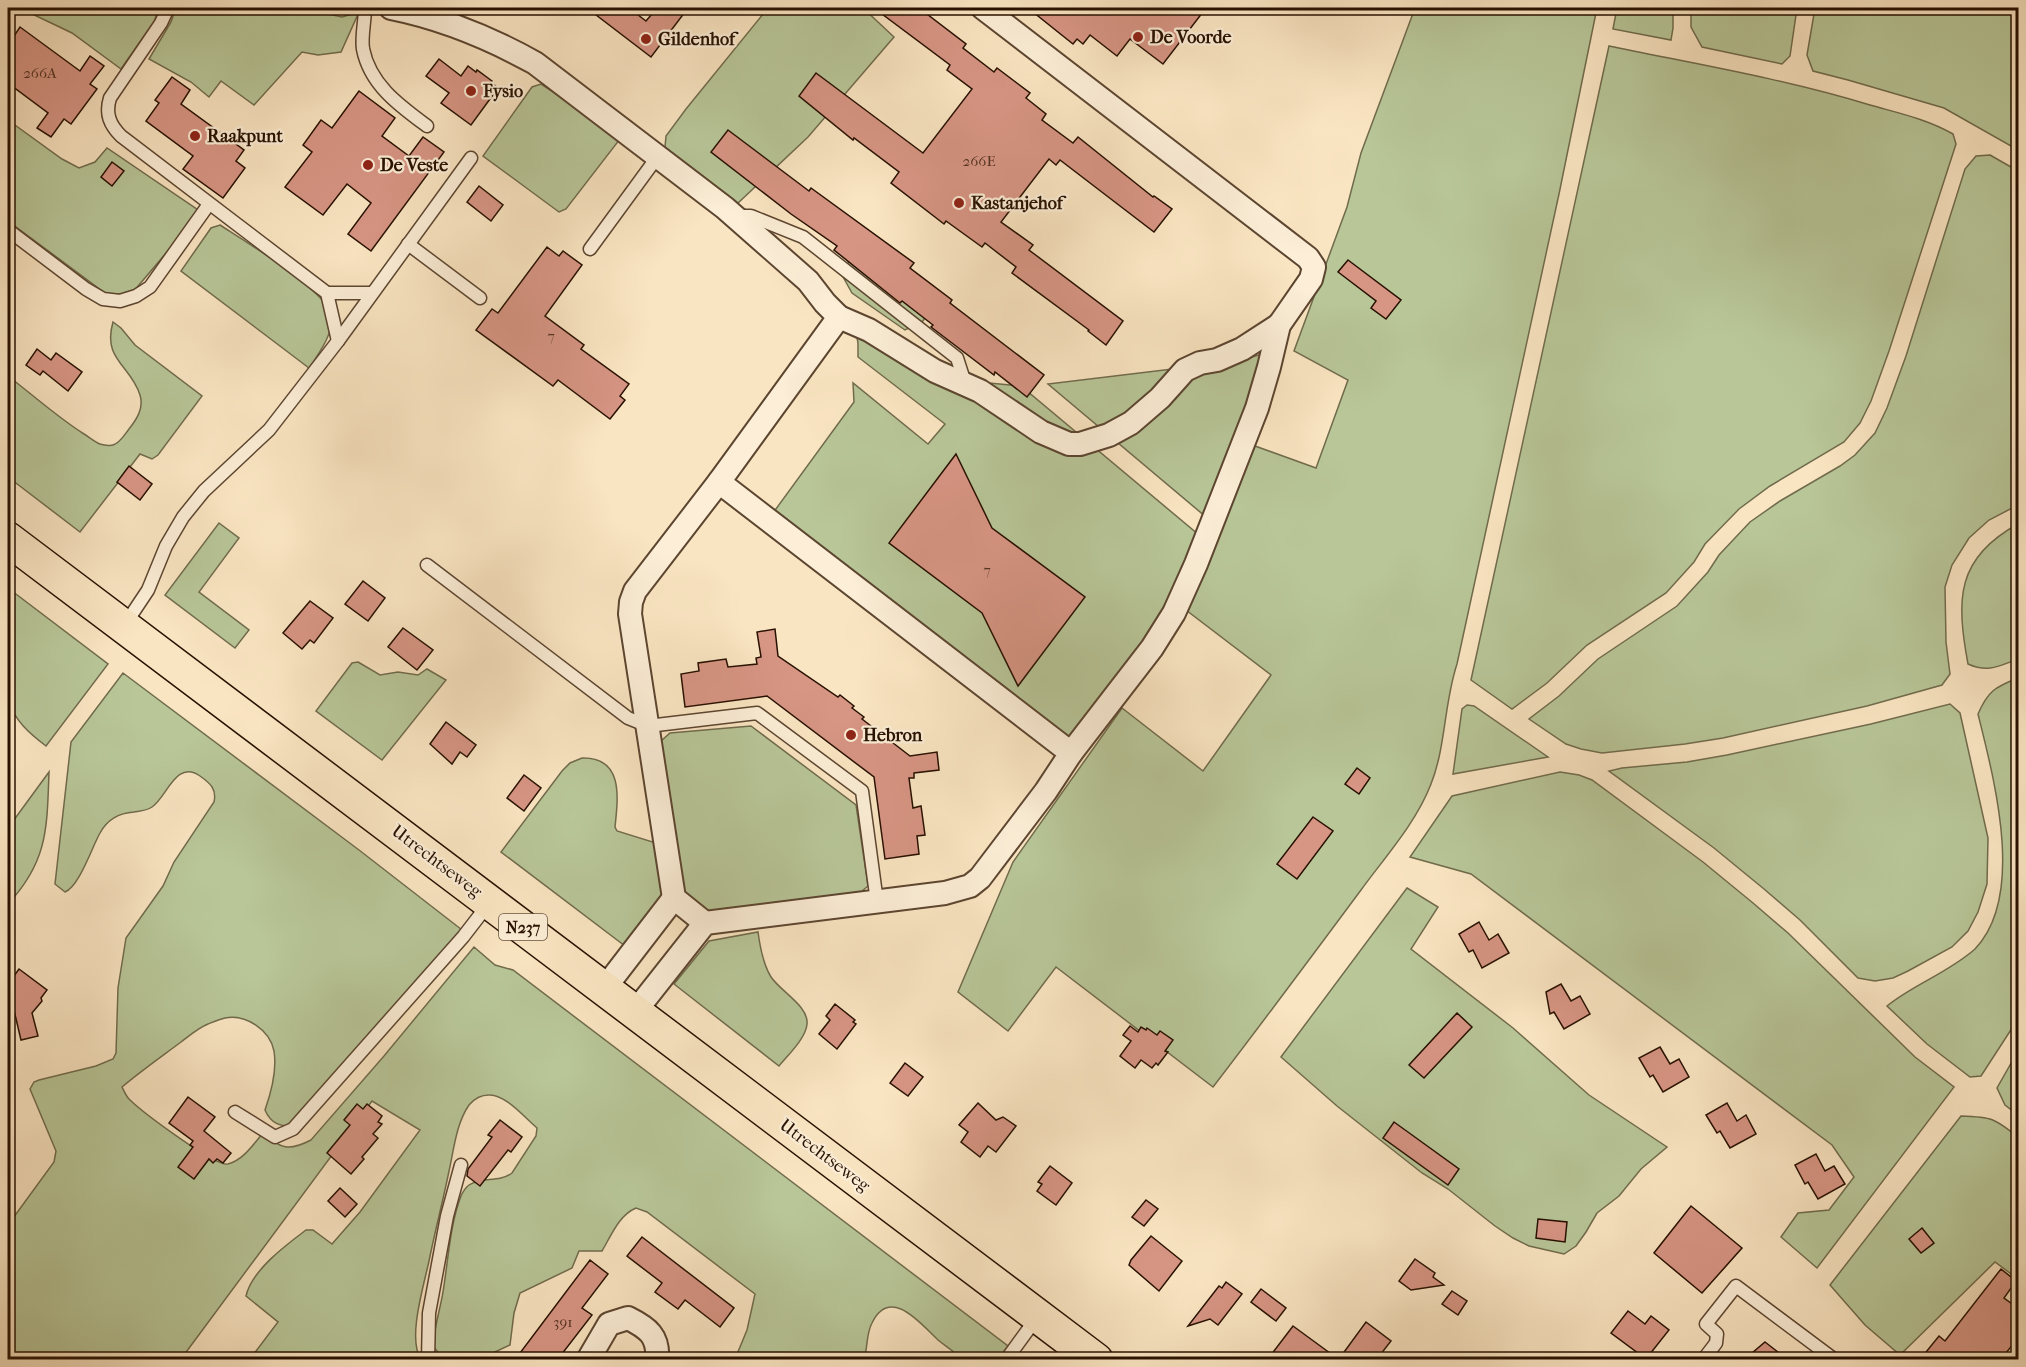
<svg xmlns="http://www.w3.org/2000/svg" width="2026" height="1367" font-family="'IM FELL French Canon',serif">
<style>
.green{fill:#b8c698;stroke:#706b4c;stroke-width:1.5}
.building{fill:#d79584;stroke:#271000;stroke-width:1.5}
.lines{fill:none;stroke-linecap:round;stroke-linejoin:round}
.lane-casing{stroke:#5c4530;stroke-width:15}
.street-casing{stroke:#5c4530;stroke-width:26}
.primary-casing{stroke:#271000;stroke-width:36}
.lane{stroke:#fceed7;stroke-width:12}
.street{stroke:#fceed7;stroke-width:22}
.primary{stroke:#fae5c2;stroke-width:33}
.poi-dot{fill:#8f2418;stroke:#fceed7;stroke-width:2}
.labels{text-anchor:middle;stroke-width:4.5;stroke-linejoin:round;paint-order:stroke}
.number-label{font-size:15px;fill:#533121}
.shield{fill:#fceed7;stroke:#675340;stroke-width:1.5}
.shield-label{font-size:16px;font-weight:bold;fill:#271000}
.poi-label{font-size:18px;font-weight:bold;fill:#271000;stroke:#fceed7;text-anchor:start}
.street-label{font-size:18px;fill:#271000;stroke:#fceed7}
</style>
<rect width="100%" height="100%" fill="#fae5c2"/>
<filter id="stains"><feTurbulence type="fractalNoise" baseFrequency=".00333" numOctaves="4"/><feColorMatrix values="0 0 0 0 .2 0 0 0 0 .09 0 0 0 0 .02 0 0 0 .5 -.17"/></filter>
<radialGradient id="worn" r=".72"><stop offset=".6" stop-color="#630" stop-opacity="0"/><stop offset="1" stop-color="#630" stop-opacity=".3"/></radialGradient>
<g class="green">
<path d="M28,8H159L154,22L121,69L72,33L28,12Z"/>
<path d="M176,8H300L342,17L359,12L341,52L318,55L302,52L254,105L221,81L209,97L191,82L149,59L171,22Z"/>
<path d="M768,8H863L894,37L808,137L738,203L665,147L666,136L686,109Z"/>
<path d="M1415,8H1597L1559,194L1457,664C1444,703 1446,746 1431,784C1416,823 1385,857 1361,890C1312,956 1263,1022 1213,1087L1056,967L1008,1031L958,992L1013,862L1122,708L1203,771L1271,675L1186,610L1255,446L1316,468L1348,380L1294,351L1347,207L1361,153Z"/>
<path d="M1617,8H1673V28L1671,40L1613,29Z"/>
<path d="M1691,8H1797L1790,56L1782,64L1702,47L1691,27Z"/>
<path d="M1815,8H2018V150L1944,108L1848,80L1813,71L1807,55Z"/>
<path d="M1609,46C1696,64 1785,79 1870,105C1898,113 1927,119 1953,134L1956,144L1889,351L1871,401L1860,423L1844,442L1770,486L1739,509L1705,544L1694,562L1666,593L1587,645L1547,683L1512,709L1471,680Z"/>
<path d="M541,84L580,109L620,139L566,209L559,212L483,156L532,87Z"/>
<path d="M8,120L62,159L79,168L95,162L107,148L201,212L133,292L109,296L8,221Z"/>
<path d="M1990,155L2018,171V505L1989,520L1969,538L1952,565L1945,587L1946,642L1950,674L1942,685L1867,706L1723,738L1685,744L1602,753L1581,749L1566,744L1529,719L1559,696L1598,659L1677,606L1708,572L1719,555L1750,522L1780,501L1840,466L1855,455L1875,433L1887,408L1906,356L1965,169L1976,156Z"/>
<path d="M220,225C243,240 324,289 331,314C336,330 318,355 309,368L181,271L211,228Z"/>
<path d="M849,261L928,313L923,321L905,330L852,293L842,275Z"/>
<path d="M113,322L121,328L135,345L202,396L158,455L152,459L140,454L80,532L8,477V376C33,395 57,417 84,434C89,437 95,442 100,444C103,445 110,446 113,445C120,443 125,434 129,429C137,419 144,408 140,395C131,365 102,360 113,322Z"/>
<path d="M854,322L968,381L1021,386L1199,535L1164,618L1071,742L773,513L854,402L853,383L928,444L945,424L858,357V343Z"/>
<path d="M1272,351L1206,517L1048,384L1239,361Z"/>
<path d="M219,523L239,538L199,592L249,630L235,648L165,595Z"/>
<path d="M2018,524V659C1999,666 1988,673 1968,664C1956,599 1956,558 2018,524Z"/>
<path d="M8,588L108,664L46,746C29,733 15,721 8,700Z"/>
<path d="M358,662L380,675L398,672L418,675L427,669L446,680L382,760L316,711L352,663Z"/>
<path d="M123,673L359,850L466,933L294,1127C280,1126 271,1124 265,1110C271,1093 277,1069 274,1051C270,1030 246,1014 225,1018C220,1019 213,1022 208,1024C198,1028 189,1036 181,1042C161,1057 141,1071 122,1087C124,1091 126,1096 129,1099C141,1111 215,1167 228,1164C243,1160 253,1145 262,1134C282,1148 288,1152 311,1140L384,1056L474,947L495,965L513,970L1008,1346L999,1359H957V1355C951,1349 944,1345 938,1340C921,1324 890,1285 872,1323C866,1334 868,1347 864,1359H735L747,1330L755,1294L647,1212L636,1208C619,1215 611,1236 602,1251H579L572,1268L520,1293L514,1313L510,1345L480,1359H443L433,1346C434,1328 440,1310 443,1292C448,1262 450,1224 461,1196C462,1193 466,1187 469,1185C482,1176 498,1183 512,1173L536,1136L537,1128C525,1118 505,1094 489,1095C480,1095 474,1099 469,1105C456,1124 454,1149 449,1171C443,1201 435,1231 429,1261C424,1285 407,1339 421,1359H250L278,1322L246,1296C252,1270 286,1245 306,1230H313L332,1244L360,1212L420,1130L372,1101L181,1359L8,1360V1225L54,1162L56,1151L30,1089L34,1082L39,1080L96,1066L113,1059L116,1053L118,988L126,938L163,886L174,862L214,802C217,789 210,783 200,776C176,759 167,797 152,807C146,811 140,811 134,812C119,813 107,820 100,833C92,847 79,887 65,892L55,884L71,742Z"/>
<path d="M2018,678V1019L1981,1076L1970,1077L1927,1044L1887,1006C1914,984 1948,973 1975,949C2026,896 1994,779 1978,714C1988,691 1995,687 2018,678Z"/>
<path d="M1950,704L1960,713L1988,838L1987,884L1978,912L1968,931L1952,947L1908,971L1893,978L1875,981L1858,978L1800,920L1764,889L1714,848L1609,771L1622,768L1687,762L1727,755L1871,724Z"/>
<path d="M1467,705L1474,706L1548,757L1453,774L1462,709Z"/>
<path d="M751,726L856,805L868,886L854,898L710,916L684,895L677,866L661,741L670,733Z"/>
<path d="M582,758C624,757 618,798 615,827L617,831L656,843L665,901L629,949L501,852L562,771L570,763Z"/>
<path d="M49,772C47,828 48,861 8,904V828Z"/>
<path d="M1560,772L1579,775L1592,780L1703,862L1753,903L1788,933L1915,1057L1954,1087L1817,1268L1781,1237L1798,1213L1829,1210L1854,1177L1832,1145L1471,874L1410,857L1452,796Z"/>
<path d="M1407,888L1438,907L1411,949L1513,1028L1589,1095L1667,1147L1641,1169L1619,1196L1597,1213L1586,1232L1576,1246L1564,1254L1529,1246L1513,1238L1495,1226L1448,1189L1422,1173L1337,1106L1281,1057Z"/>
<path d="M758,932C760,947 763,964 771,977C780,991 809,1006 807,1024C806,1038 788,1055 779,1066L674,984L709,941Z"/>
<path d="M2018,1051V1115L2005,1105L1997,1088Z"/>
<path d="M1961,1116C1992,1117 1994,1118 2018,1137V1279L1995,1262L1900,1355L1865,1325L1830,1285Z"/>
</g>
<g class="building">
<path d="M587,8H629L646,21L657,8H688L651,57Z"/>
<path d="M874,8H919L966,44L963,48L994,72L997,68L1030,93L1026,98L1046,114L1042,120L1073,143L1078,137L1153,197L1154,196L1172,209L1154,232L1060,160L1056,165L1049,159L1001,222L1033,245L1029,250L1123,321L1106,345L1088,331L1089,330L1012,273L1016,267L985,243L982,247L946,221L944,224L891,183L899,172L854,138L853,140L799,96L816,73L923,153L972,89L947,70L950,65Z"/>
<path d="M1028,8H1206L1163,64L1130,39L1117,56L1090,35L1083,44L1077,39L1073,44Z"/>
<path d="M20,27L80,71L90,56L104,66L90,84L97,89L71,124L64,119L51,137L37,128L48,113L8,83V45Z"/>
<path d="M439,59L461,76L468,66L476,72L477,70L492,81L491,82L498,88L471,125L441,103L449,93L426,76Z"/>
<path d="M172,77L190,90L181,104L244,150L236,161L245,168L223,198L183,169L193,156L146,121L159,103L155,100Z"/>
<path d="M359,91L395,118L382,136L409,156L423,137L444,152L371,251L348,234L371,203L347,184L323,215L285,187L312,152L303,145L321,120L332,128Z"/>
<path d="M728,130L809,191L811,188L914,263L910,268L952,300L950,303L1044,375L1027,397L995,372L994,375L931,327L933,325L902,301L900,303L834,250L837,246L791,214L711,152Z"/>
<path d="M112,162L124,171L112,186L101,177Z"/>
<path d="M479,186L503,205L491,221L467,202Z"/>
<path d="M547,247L559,256L563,251L582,265L545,316L584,345L581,349L629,384L620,396L625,400L610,419L558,380L553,386L476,330L492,309L498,313Z"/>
<path d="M1348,260L1401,300L1386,319L1371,308L1376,301L1338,272Z"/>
<path d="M37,349L51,360L56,353L82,372L68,391L43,371L40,375L26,365Z"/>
<path d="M956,454L992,528L1085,597L1018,686L982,613L889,543Z"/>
<path d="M129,466L152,484L140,500L117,482Z"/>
<path d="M363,581L385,598L368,621L345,604Z"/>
<path d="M310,601L333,618L314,643L310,640L302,649L283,633Z"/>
<path d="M403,628L433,650L417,670L388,647Z"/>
<path d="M775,629L778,656L838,697L840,695L854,706L852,708L864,717L862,719L910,756L937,752L939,770L914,773V778H909L913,808L921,806L925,835L917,836L919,854L885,859L874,777L767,696L685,707L681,674L699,671L698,663L726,659L728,667L757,664L756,658L761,657L757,632Z"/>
<path d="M446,722L476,745L467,757L460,752L452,764L430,744Z"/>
<path d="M1357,768L1370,778L1359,794L1345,784Z"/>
<path d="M524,775L541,788L524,811L507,798Z"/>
<path d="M1313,817L1333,831L1297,879L1277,864Z"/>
<path d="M1479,922L1489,940L1498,934L1509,953L1482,968L1473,950L1469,952L1459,934Z"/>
<path d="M19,969L47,990L41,998L42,1001L32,1013L38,1036L21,1040L13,1006L8,1002V984Z"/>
<path d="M1561,984L1571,1001L1580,996L1590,1014L1564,1029L1554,1012L1550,1014L1546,992Z"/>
<path d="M835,1004L855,1020L853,1022L856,1024L837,1049L819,1034L830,1020L826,1016Z"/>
<path d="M1457,1013L1472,1027L1424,1078L1409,1065Z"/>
<path d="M1130,1026L1138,1032L1141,1027L1146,1030L1147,1028L1157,1035L1160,1031L1173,1040L1165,1051L1168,1052L1158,1065L1156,1063L1152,1068L1141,1060L1135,1068L1120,1056L1131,1041L1123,1035Z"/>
<path d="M1660,1047L1670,1064L1679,1059L1689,1077L1663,1092L1653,1075L1650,1077L1639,1058Z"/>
<path d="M905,1063L923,1077L908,1096L890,1083Z"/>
<path d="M188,1097L215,1117L204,1131L231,1153L223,1163L217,1159L213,1163L209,1159L194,1179L178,1167L193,1147L190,1145L193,1141L169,1123Z"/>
<path d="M978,1103L996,1120L1003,1117L1016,1126L996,1152L988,1146L980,1157L961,1142L968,1132L959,1125Z"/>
<path d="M1727,1103L1737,1121L1746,1115L1756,1134L1730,1148L1720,1131L1717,1133L1706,1115Z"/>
<path d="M357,1104L363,1109L367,1104L382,1116L378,1122L382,1124L373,1134L378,1138L362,1157L364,1159L351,1174L327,1153L350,1125L344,1120Z"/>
<path d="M500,1120L522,1137L511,1152L508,1150L480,1186L467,1176L468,1169L492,1137L488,1135Z"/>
<path d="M1394,1122L1459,1169L1448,1185L1383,1138Z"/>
<path d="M1816,1154L1825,1171L1834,1166L1845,1184L1818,1199L1808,1182L1805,1184L1795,1165Z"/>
<path d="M1050,1166L1072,1183L1056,1205L1037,1191L1042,1184L1038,1182Z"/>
<path d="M340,1188L357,1204L345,1217L328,1201Z"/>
<path d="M1146,1200L1158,1209L1144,1226L1132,1217Z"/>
<path d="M1691,1206L1742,1248L1702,1293L1654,1253Z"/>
<path d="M1538,1219L1567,1222L1565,1242L1536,1238Z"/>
<path d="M1922,1228L1934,1243L1921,1253L1909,1239Z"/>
<path d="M1151,1236L1182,1261L1159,1291L1129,1265L1131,1260Z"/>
<path d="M642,1237L734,1308L720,1327L685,1300L678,1309L655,1292L662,1283L627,1256Z"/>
<path d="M1415,1259L1435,1273L1433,1277L1444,1285L1411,1290L1399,1281Z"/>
<path d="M590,1260L608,1274L582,1308L592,1315L558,1359H529L520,1353Z"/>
<path d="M2001,1269L2016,1281L2004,1298L2019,1309V1337L2001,1359H1936L1926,1352L1939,1336L1945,1341Z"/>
<path d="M1226,1282L1242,1294L1218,1325L1210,1319L1188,1326L1219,1286L1222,1288Z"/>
<path d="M1261,1289L1286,1308L1276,1321L1251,1302Z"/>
<path d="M1452,1291L1467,1301L1458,1315L1442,1304Z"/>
<path d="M1628,1311L1645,1324L1651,1316L1669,1330L1646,1359L1611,1333Z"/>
<path d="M1366,1322L1391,1341L1377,1359H1339Z"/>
<path d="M1293,1326L1338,1359H1268Z"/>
<path d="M1765,1342L1787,1359H1745Z"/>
</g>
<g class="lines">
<g class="lane-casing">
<g id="lane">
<path d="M168,8L161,23L110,98C105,114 110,125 121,136L327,293L338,341"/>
<path d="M365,8C365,21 361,37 363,49C370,85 400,106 427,126"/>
<path d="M737,216H751L803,237L957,358L965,383"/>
<path d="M8,230L86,289L103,299L120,301L136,296L150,287L209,204"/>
<path d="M408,244L480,298"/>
<path d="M590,249L658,156"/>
<path d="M327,293H372"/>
<path d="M427,565L628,718L648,726L757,713L862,791L877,902"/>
<path d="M124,626L148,590L166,546L183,517L204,491L269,430L338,341L471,158"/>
<path d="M235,1112L275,1137L293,1129L463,937L490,902"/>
<path d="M428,1360L429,1313L447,1216L461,1165"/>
<path d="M1006,1360L1038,1316"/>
<path d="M1703,1360L1716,1343L1717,1334L1706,1324L1736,1286L1835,1360"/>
</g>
</g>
<g class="street-casing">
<g id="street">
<path d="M391,8C441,18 490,38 535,63L725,208L808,281L825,303L839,317L719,482L635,591L631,602L630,614L674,898L705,923"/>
<path d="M983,8L1308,258L1314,267L1311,279L1279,325L1269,367L1257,408L1196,564L1174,613L1152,648L1071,753"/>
<path d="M839,317L869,330L935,371L980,391L1041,432L1069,444H1080L1109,435L1131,423L1160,398L1185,370L1200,363L1217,360L1242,349L1279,325"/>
<path d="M604,989L674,898"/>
<path d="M634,1013L705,923L945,893L970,886L980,878L1046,791L1071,753L719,482"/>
<path d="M588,1360L609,1324L628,1318C648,1328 659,1336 657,1360"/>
</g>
</g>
<g class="primary-casing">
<path id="primary" d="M8,539L1096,1360"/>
</g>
<use href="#lane" class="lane"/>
<use href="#street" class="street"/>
<use href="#primary" class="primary"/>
</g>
<g class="poi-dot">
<circle cx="1138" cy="37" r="6"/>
<circle cx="646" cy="39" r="6"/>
<circle cx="471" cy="91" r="6"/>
<circle cx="195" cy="136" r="6"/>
<circle cx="368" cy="165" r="6"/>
<circle cx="959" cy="203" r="6"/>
<circle cx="851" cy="735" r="6"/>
</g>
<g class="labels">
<g class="number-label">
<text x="40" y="78">266A</text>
<text x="979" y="166">266E</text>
<text x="551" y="341">7</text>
<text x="987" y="575">7</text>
<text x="563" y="1327">391</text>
</g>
<rect class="shield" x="499" y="914" width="48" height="26" rx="4.5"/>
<g class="shield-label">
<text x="523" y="933">N237</text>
</g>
<g class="poi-label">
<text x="1150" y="43">De Voorde</text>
<text x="658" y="45">Gildenhof</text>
<text x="483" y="97">Fysio</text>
<text x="207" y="142">Raakpunt</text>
<text x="380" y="171">De Veste</text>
<text x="971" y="209">Kastanjehof</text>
<text x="863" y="741">Hebron</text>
</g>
<g class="street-label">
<text transform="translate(437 861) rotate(37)" y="6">Utrechtseweg</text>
<text transform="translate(825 1155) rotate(37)" y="6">Utrechtseweg</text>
</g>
</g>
<rect width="2026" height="1367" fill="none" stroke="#fae5c2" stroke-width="30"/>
<rect x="9" y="9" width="2008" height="1349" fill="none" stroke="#271000" stroke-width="3"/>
<rect x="15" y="15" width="1996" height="1337" fill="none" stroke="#271000" stroke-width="1.5"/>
<rect width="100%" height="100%" filter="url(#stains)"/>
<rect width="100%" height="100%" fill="url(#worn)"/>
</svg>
